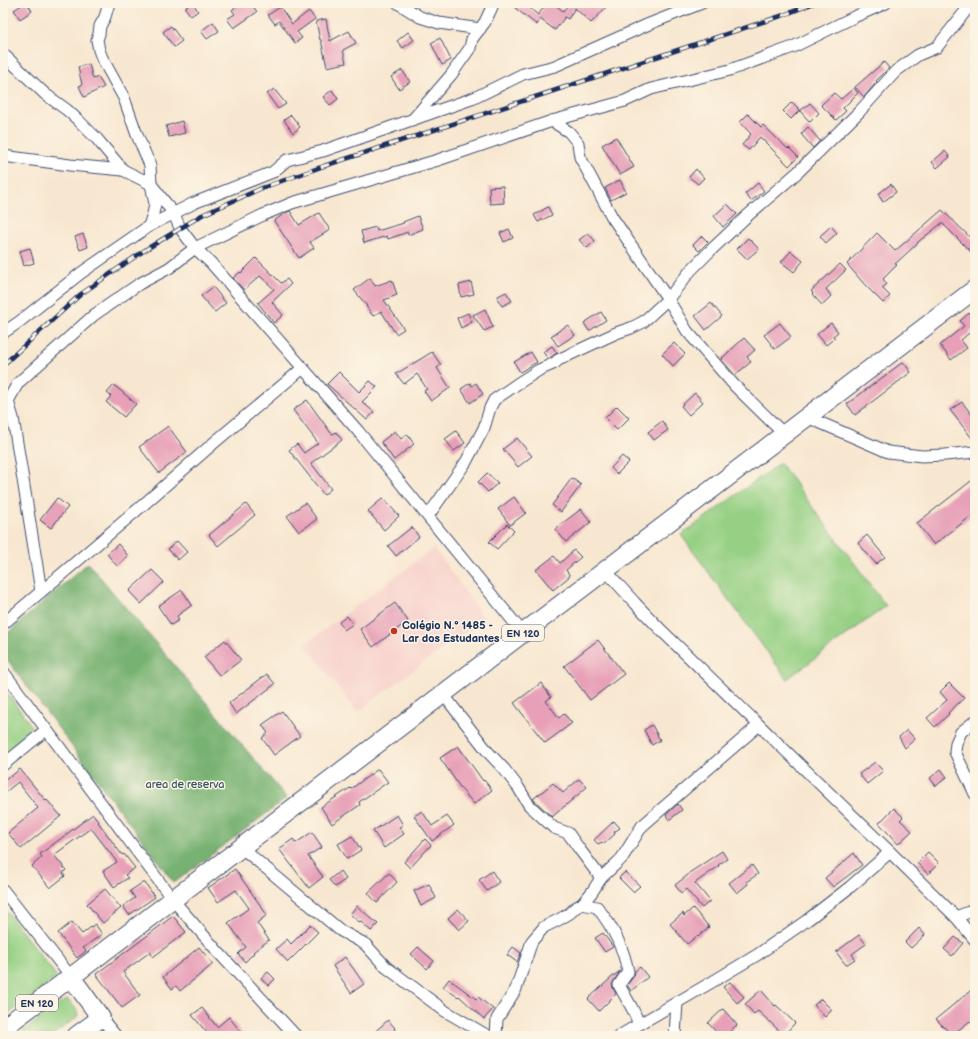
<svg xmlns="http://www.w3.org/2000/svg" width="978" height="1039" font-family="'Balsamiq Sans',sans-serif">
<style>
.built{fill:#f7d0ca}
.green{fill:#96d084;stroke:#588071}
.forest{fill:#78b272;stroke:#4a7068}
.building{fill:#e7a0b8}
.lines{fill:none;stroke-linecap:round;stroke-linejoin:round}
.minor-casing{stroke:#3c4b6f;stroke-width:13}
.primary-casing{stroke:#3c4b6f;stroke-width:20}
.minor{stroke:#fff;stroke-width:11}
.primary{stroke:#fff;stroke-width:18}
.rail-casing{stroke:#1b2f5e;stroke-width:4.5}
.rail{stroke:#fcf5e5;stroke-width:3;stroke-dasharray:9;stroke-linecap:butt}
.poi-dot{fill:#c8321e;stroke:#fcf5e5;stroke-width:1.5}
.labels{text-anchor:middle;stroke-width:3;stroke-linejoin:round;paint-order:stroke}
.shield{fill:#fcf5e5;stroke:#5e6a86;stroke-width:1}
.shield-label{font-size:10px;font-weight:bold;fill:#1b2f5e}
.poi-label{font-size:11px;font-weight:bold;fill:#1b2f5e;stroke:#fcf5e5;text-anchor:start}
.park-label{font-size:11px;fill:#3a5768;stroke:#fcf5e5}
</style>
<rect width="100%" height="100%" fill="#fcf5e5"/>
<filter id="ink" filterUnits="userSpaceOnUse"><feTurbulence type="fractalNoise" baseFrequency=".025" numOctaves="2"/><feDisplacementMap in="SourceGraphic" scale="8" xChannelSelector="R" yChannelSelector="G"/><feConvolveMatrix kernelMatrix="1 2 1 2 8 2 1 2 1" color-interpolation-filters="sRGB"/></filter>
<filter id="wash" filterUnits="userSpaceOnUse"><feTurbulence type="fractalNoise" baseFrequency=".012" numOctaves="4" result="noise"/><feDisplacementMap in="SourceGraphic" scale="16" xChannelSelector="R" yChannelSelector="G"/><feGaussianBlur stdDeviation="0.9" result="paint"/><feColorMatrix in="noise" values="0 0 0 0 0 0 0 0 0 0 0 0 0 0 0 0 0 1.4 0 .05"/><feComposite in="paint" operator="in"/></filter>
<g filter="url(#wash)">
<rect width="100%" height="100%" fill="#f8e7d0"/>
<path class="built" d="M434,548L484,618L357,712L305,644Z"/>
<g class="green">
<path d="M780,463L886,606L787,679L681,535Z"/>
<path d="M3,687L35,731L3,755Z"/>
<path d="M3,907L57,977L3,1018Z"/>
<path d="M68,1000C72,1004 77,1009 78,1015L76,1018L51,1036H23L22,1033L24,1030L64,1001Z"/>
</g>
<path class="forest" d="M88,563L287,798L174,883L3,654V637Z"/>
<g id="blocks">
<g class="building">
<path d="M25,3H27L32,11L20,19L14,10Z"/>
<path d="M191,3H193L198,11L191,16L185,8Z"/>
<path d="M242,3L244,6L249,3H251L257,12L234,28L227,19L235,14L232,10Z"/>
<path d="M518,3H524L538,15L547,3H553L563,11L570,3H610L591,23L575,8L568,19L565,17L555,30L540,19L537,25L515,8Z"/>
<path d="M280,7L292,24L309,11L315,19L297,32L302,38L295,43L279,21L275,24L268,15Z"/>
<path d="M326,19L330,41L349,31L356,43L343,50L346,63L327,67L321,40H320L316,21Z"/>
<path d="M213,22L219,31L207,39L201,31Z"/>
<path d="M171,26L182,41L174,47L163,32Z"/>
<path d="M408,32L414,40L403,48L397,41Z"/>
<path d="M440,38L451,60L442,65L431,43Z"/>
<path d="M884,62L889,68L876,81L877,82L864,97L855,87Z"/>
<path d="M89,64L93,79L98,77L104,87L84,97L79,86L82,85L78,67Z"/>
<path d="M402,70L410,82L399,89L391,77Z"/>
<path d="M854,88L858,93L843,108L846,111L836,120L821,105L834,93L841,99Z"/>
<path d="M274,89L286,104L278,109L267,94Z"/>
<path d="M332,90L338,99L330,105L323,97Z"/>
<path d="M792,102L800,110L791,119L783,111Z"/>
<path d="M810,103L819,113L810,122L800,111Z"/>
<path d="M748,114L761,127L763,125L788,149L789,148L798,157L789,166L760,137L749,150L742,145L751,134L740,122Z"/>
<path d="M291,115L300,127L293,133L284,120Z"/>
<path d="M182,121L185,133L169,137L166,126Z"/>
<path d="M808,127L820,141L813,148L801,134Z"/>
<path d="M616,137L634,167L620,175L602,145Z"/>
<path d="M945,151L950,157L937,168L932,162Z"/>
<path d="M696,169L704,178L698,184L689,177Z"/>
<path d="M620,180L626,192L611,200L605,188Z"/>
<path d="M758,183L764,191L751,201L745,194Z"/>
<path d="M891,184L896,192L883,202L878,194Z"/>
<path d="M503,186L504,203L490,204L489,187Z"/>
<path d="M727,204L737,214L723,227L714,216Z"/>
<path d="M548,207L552,215L538,222L534,215Z"/>
<path d="M942,210L975,242V256L942,223L918,242V243L895,264L897,265L883,279L887,284L882,288L890,296L883,303L865,285L847,264L877,233L895,251Z"/>
<path d="M290,211L299,225L319,213L330,230L310,242L314,248L299,258L274,221L285,213Z"/>
<path d="M418,216L423,229L408,235V232L388,239L387,236L364,243L361,231L376,227L377,231L404,223L403,222Z"/>
<path d="M831,226L837,233L826,243L820,236Z"/>
<path d="M509,229L513,238L504,242L500,233Z"/>
<path d="M588,233L595,241L587,248L579,240Z"/>
<path d="M83,234L88,247L80,250L75,237Z"/>
<path d="M702,236L708,242L699,251L693,245Z"/>
<path d="M748,238L759,249L747,259L737,249Z"/>
<path d="M30,248L34,263L24,266L20,251Z"/>
<path d="M791,251L803,261L794,272L781,262Z"/>
<path d="M256,258L281,283L287,279L291,284L272,302L283,315L274,323L258,303L274,289L260,276L244,290L233,278L240,272L241,273Z"/>
<path d="M840,264L846,270L826,289L831,296L822,305L812,294L813,293L811,291Z"/>
<path d="M370,278L375,286L392,280L397,295L384,300L404,329L396,334L381,311L373,316L366,306H367L354,290Z"/>
<path d="M471,282L474,294L461,297L459,285Z"/>
<path d="M213,287L226,303L215,312L201,296Z"/>
<path d="M506,292L512,301L502,306L498,300V296Z"/>
<path d="M711,303L722,316L706,330L695,316Z"/>
<path d="M485,309L493,327L484,331L473,315Z"/>
<path d="M601,312L606,320L589,331L584,323Z"/>
<path d="M468,313L472,322L461,328L457,318Z"/>
<path d="M969,313L974,319L975,318V328L961,340L967,348L951,360L940,345L964,326L960,321Z"/>
<path d="M780,323L791,337L775,349L764,335Z"/>
<path d="M831,323L838,332L833,336L835,338L826,345L817,334Z"/>
<path d="M568,325L575,335L558,346L551,336Z"/>
<path d="M744,338L755,350L747,357L751,362L735,375L721,359Z"/>
<path d="M674,343L685,354L673,366L662,354Z"/>
<path d="M552,346L557,353L548,359L543,352Z"/>
<path d="M432,352L441,365L437,368L450,388L431,401L424,391L427,389L417,374L404,384L396,374Z"/>
<path d="M531,352L537,362L520,372L514,362Z"/>
<path d="M903,362L911,372L855,415L847,404Z"/>
<path d="M339,372L359,392L370,381L377,387L362,402L374,412L367,420L327,384Z"/>
<path d="M470,383L472,386L476,383L483,394L470,403L461,389Z"/>
<path d="M114,385L136,404L124,417L106,402L111,396L107,393Z"/>
<path d="M695,393L703,402L689,415L681,406Z"/>
<path d="M307,400L331,433L333,434L336,432L342,440L311,463L331,489L324,495L289,450L297,444L304,453L318,443L293,410Z"/>
<path d="M962,402L975,419V442L950,410Z"/>
<path d="M617,406L629,418L617,430L605,418Z"/>
<path d="M662,421L668,430L654,440L648,432Z"/>
<path d="M168,426L187,452L159,473L139,447Z"/>
<path d="M395,431L401,439L407,434L414,444L394,460L381,442Z"/>
<path d="M456,431L465,443L454,451L445,439Z"/>
<path d="M517,438L532,456L518,467L503,449Z"/>
<path d="M622,456L629,462L617,474L611,468Z"/>
<path d="M487,473L498,483L488,492L478,482Z"/>
<path d="M572,478L581,485L561,512L552,505Z"/>
<path d="M975,478V513L934,545L917,523Z"/>
<path d="M514,497L526,513L510,525L498,509Z"/>
<path d="M57,498L68,507L51,528L40,520Z"/>
<path d="M383,498L399,516L384,530L368,511Z"/>
<path d="M305,503L317,519L299,532L287,516Z"/>
<path d="M246,504L255,515L218,546L209,535Z"/>
<path d="M581,509L591,522L566,542L555,529Z"/>
<path d="M507,524L514,531L497,549L489,542Z"/>
<path d="M412,527L419,537L396,556L388,546Z"/>
<path d="M867,535L885,557L876,564L858,543Z"/>
<path d="M177,541L187,552L178,560L168,549Z"/>
<path d="M118,544L128,556L117,566L107,554Z"/>
<path d="M574,550L581,557L566,570L570,576L553,590L536,570L554,556L560,563Z"/>
<path d="M152,570L164,582L141,604L129,591Z"/>
<path d="M182,590L192,605L177,616L179,620L171,625L158,606Z"/>
<path d="M395,603L408,621L373,647L360,629Z"/>
<path d="M347,616L353,624L344,630L339,622Z"/>
<path d="M225,640L241,660L220,676L204,657Z"/>
<path d="M598,640L624,674L590,700L564,666Z"/>
<path d="M267,674L275,684L236,714L229,703Z"/>
<path d="M541,683L551,697L546,701L559,718L564,714L572,723L545,743L514,703Z"/>
<path d="M949,683L964,698L948,713L949,714L935,727L927,718L947,700L940,692Z"/>
<path d="M282,711L300,736L274,755L262,738L268,733L262,725Z"/>
<path d="M652,725L660,740L652,745L644,730Z"/>
<path d="M907,730L915,739L905,748L899,737Z"/>
<path d="M458,746L483,781L484,780L492,790L474,804L462,790L440,758Z"/>
<path d="M875,762L883,771L867,784L859,774Z"/>
<path d="M20,769L46,801L47,800L61,816L21,849L8,833L38,808L18,782L3,794V781L9,776L10,777Z"/>
<path d="M378,769L388,782L359,802L360,805L332,824L321,807L350,788L351,789Z"/>
<path d="M941,769L947,777L936,786L930,778Z"/>
<path d="M579,779L587,787L552,817L533,799L553,783L563,793Z"/>
<path d="M678,804L682,810L669,820L666,815Z"/>
<path d="M894,808L903,817L900,820L912,831L898,844L879,823Z"/>
<path d="M422,811L432,826L447,816L454,825L432,841L414,816Z"/>
<path d="M93,814L99,822H98L122,855L124,854L135,868L125,875L128,878L114,887L103,871L117,862L91,828L54,855L66,870L63,873L65,876L50,888L32,866L42,857L40,854L51,846Z"/>
<path d="M397,815L403,825L399,827L404,834L384,848L373,831Z"/>
<path d="M614,821L620,828L614,832L615,834L604,844L602,842L598,844L594,840Z"/>
<path d="M312,832L322,847L308,856L323,877L309,888L279,849L293,839L296,843Z"/>
<path d="M352,836L361,850L347,859L338,844Z"/>
<path d="M425,839L431,845L410,868L404,862Z"/>
<path d="M722,851L727,859L718,865L719,866L695,883L710,901L702,908L686,889L681,893L675,885L689,874V873Z"/>
<path d="M928,852L939,863L928,874L917,863Z"/>
<path d="M854,853L862,865L833,887L825,878Z"/>
<path d="M752,865L758,874L746,882L748,884L737,893L729,883Z"/>
<path d="M235,869L267,915L257,923L269,940L253,952L254,953L245,962L238,954L246,947L228,923L249,908L236,890L218,902L208,888Z"/>
<path d="M340,871L346,879L335,887L329,880Z"/>
<path d="M492,871L499,882L487,891L479,880Z"/>
<path d="M625,872L640,886L633,892L619,878Z"/>
<path d="M389,873L397,882L377,903L368,893Z"/>
<path d="M142,883H145L155,897L129,915L123,906L135,898L130,891Z"/>
<path d="M429,884L436,898L421,906L414,891Z"/>
<path d="M105,889L121,908L103,923L87,904Z"/>
<path d="M357,906L378,924L371,931L360,921L359,922L350,914Z"/>
<path d="M693,908L709,927L698,937L697,936L687,944L670,924L683,913L684,916Z"/>
<path d="M458,909L469,921L459,930L448,918Z"/>
<path d="M173,916L186,932L153,957L150,952L123,972L140,995L122,1008L96,974L135,945Z"/>
<path d="M72,922L82,934L95,924L102,934L83,948L86,951L77,958L58,933Z"/>
<path d="M310,925L318,932L288,962L276,949L287,939L291,944Z"/>
<path d="M919,928L925,935L911,948L905,942Z"/>
<path d="M603,933L613,947L605,952L595,938Z"/>
<path d="M859,935L866,944L852,954L855,959L846,965L836,952Z"/>
<path d="M955,937L963,943L952,956L944,949Z"/>
<path d="M199,947L213,964L180,991L176,986L172,989L163,977Z"/>
<path d="M418,947L434,961L427,969L411,954Z"/>
<path d="M513,947L521,953L517,962L507,955Z"/>
<path d="M345,957L364,984L351,993L333,966Z"/>
<path d="M640,967L648,977L631,991L627,985L634,976L635,971Z"/>
<path d="M620,971L612,984L613,988L616,994L599,1011L588,999L611,978Z"/>
<path d="M268,972L275,979L268,986L261,978Z"/>
<path d="M449,979L476,999L478,997L493,1009L484,1019L459,996L458,997L443,987Z"/>
<path d="M730,982L744,997L737,1003L723,987Z"/>
<path d="M975,987V1026L970,1021L952,1035L936,1019Z"/>
<path d="M761,990L775,1006L776,1005L795,1023L784,1035L758,1011L754,1014L745,1004Z"/>
<path d="M821,999L832,1010L825,1017L814,1005Z"/>
<path d="M202,1008L217,1027L229,1017L244,1036H205L208,1034L192,1015Z"/>
<path d="M723,1009L737,1025L731,1030L736,1036H720L708,1023Z"/>
<path d="M388,1020L395,1028L394,1029L400,1036H370Z"/>
</g>
</g>
</g>
<g filter="url(#ink)">
<use href="#blocks" fill-opacity="0" stroke="#3c4b6f" stroke-width="1"/>
<g class="lines">
<g class="minor-casing">
<g id="minor">
<path d="M109,3L105,17L100,26L99,34L97,40L99,50L102,58L124,98L137,135L150,165L151,184L155,204L153,214L149,226"/>
<path d="M398,3L420,17L439,23L480,29"/>
<path d="M3,54L45,94L67,110L78,120L97,139L123,170L151,184L174,214L180,228L195,248L211,263L358,431L523,633"/>
<path d="M414,118L451,75L470,48L472,39L485,22L492,7V3"/>
<path d="M552,121L569,132L578,143L580,157L612,217L668,299L687,331L734,385L784,434"/>
<path d="M3,156L70,165L123,170"/>
<path d="M3,333L19,322L81,273L149,226L194,203L273,172L287,160L323,151L474,98L523,74L555,66L649,24L702,3"/>
<path d="M807,417L888,452L922,456L945,455L975,452"/>
<path d="M428,516L466,462L484,428L490,408L494,400L517,384L539,370L555,363L558,360L616,333L631,328L643,322L668,299L691,270L710,251L746,217L798,172L860,111L896,71L918,55L937,47L972,3"/>
<path d="M606,571L635,603L661,630L890,852L956,917L975,940"/>
<path d="M41,591L13,418L8,401L18,383L94,315L139,284L169,268L195,248L263,215L292,203L438,160L552,121L625,101L651,89L730,70L793,47L854,17L886,3"/>
<path d="M3,624L143,505L216,441L303,368"/>
<path d="M3,671L173,900L219,953L296,1036"/>
<path d="M443,694L488,752L504,769L518,787L529,805L554,828L568,833L580,850L601,878"/>
<path d="M975,721L961,732L956,743L955,752L975,794"/>
<path d="M3,765L46,730"/>
<path d="M242,848L341,931L365,944L386,967L445,1011L488,1036"/>
<path d="M3,890L71,977"/>
<path d="M582,904L597,907C612,926 624,949 628,972L619,985L633,1010L639,1024"/>
<path d="M956,917L969,912L975,907"/>
<path d="M101,1018L116,1036"/>
<path d="M496,1036L497,1019L516,989L532,941L544,927L560,919L570,913L575,908L582,904L592,892L601,878L618,862L622,858L642,826L759,725"/>
<path d="M619,1036L712,982L757,955L806,921L850,887L890,852"/>
<path d="M675,1036L677,1002"/>
</g>
</g>
<g class="primary-casing">
<g id="primary">
<path d="M71,977L101,1018L76,1036"/>
<path d="M3,1028L71,977L975,289"/>
</g>
</g>
<use href="#minor" class="minor"/>
<use href="#primary" class="primary"/>
<g class="rail-casing">
<path id="rail" d="M3,365L81,294L145,250L202,215L262,188L324,166L532,98L784,15L814,3"/>
</g>
<use href="#rail" class="rail"/>
</g>
</g>
<circle class="poi-dot" cx="394" cy="631" r="4"/>
<g class="labels">
<g class="shield">
<rect x="502" y="625" width="42" height="16" rx="3"/>
<rect x="16" y="995" width="42" height="16" rx="3"/>
</g>
<g class="shield-label">
<text x="523" y="637">EN 120</text>
<text x="37" y="1007">EN 120</text>
</g>
<g class="poi-label">
<text x="402" y="629">Colégio N.º 1485 -<tspan x="402" dy="13">Lar dos Estudantes</tspan></text>
</g>
<g class="park-label">
<text x="185" y="788">area de reserva</text>
</g>
</g>
<rect width="978" height="1039" fill="none" stroke="#fcf5e5" stroke-width="16"/>
</svg>
